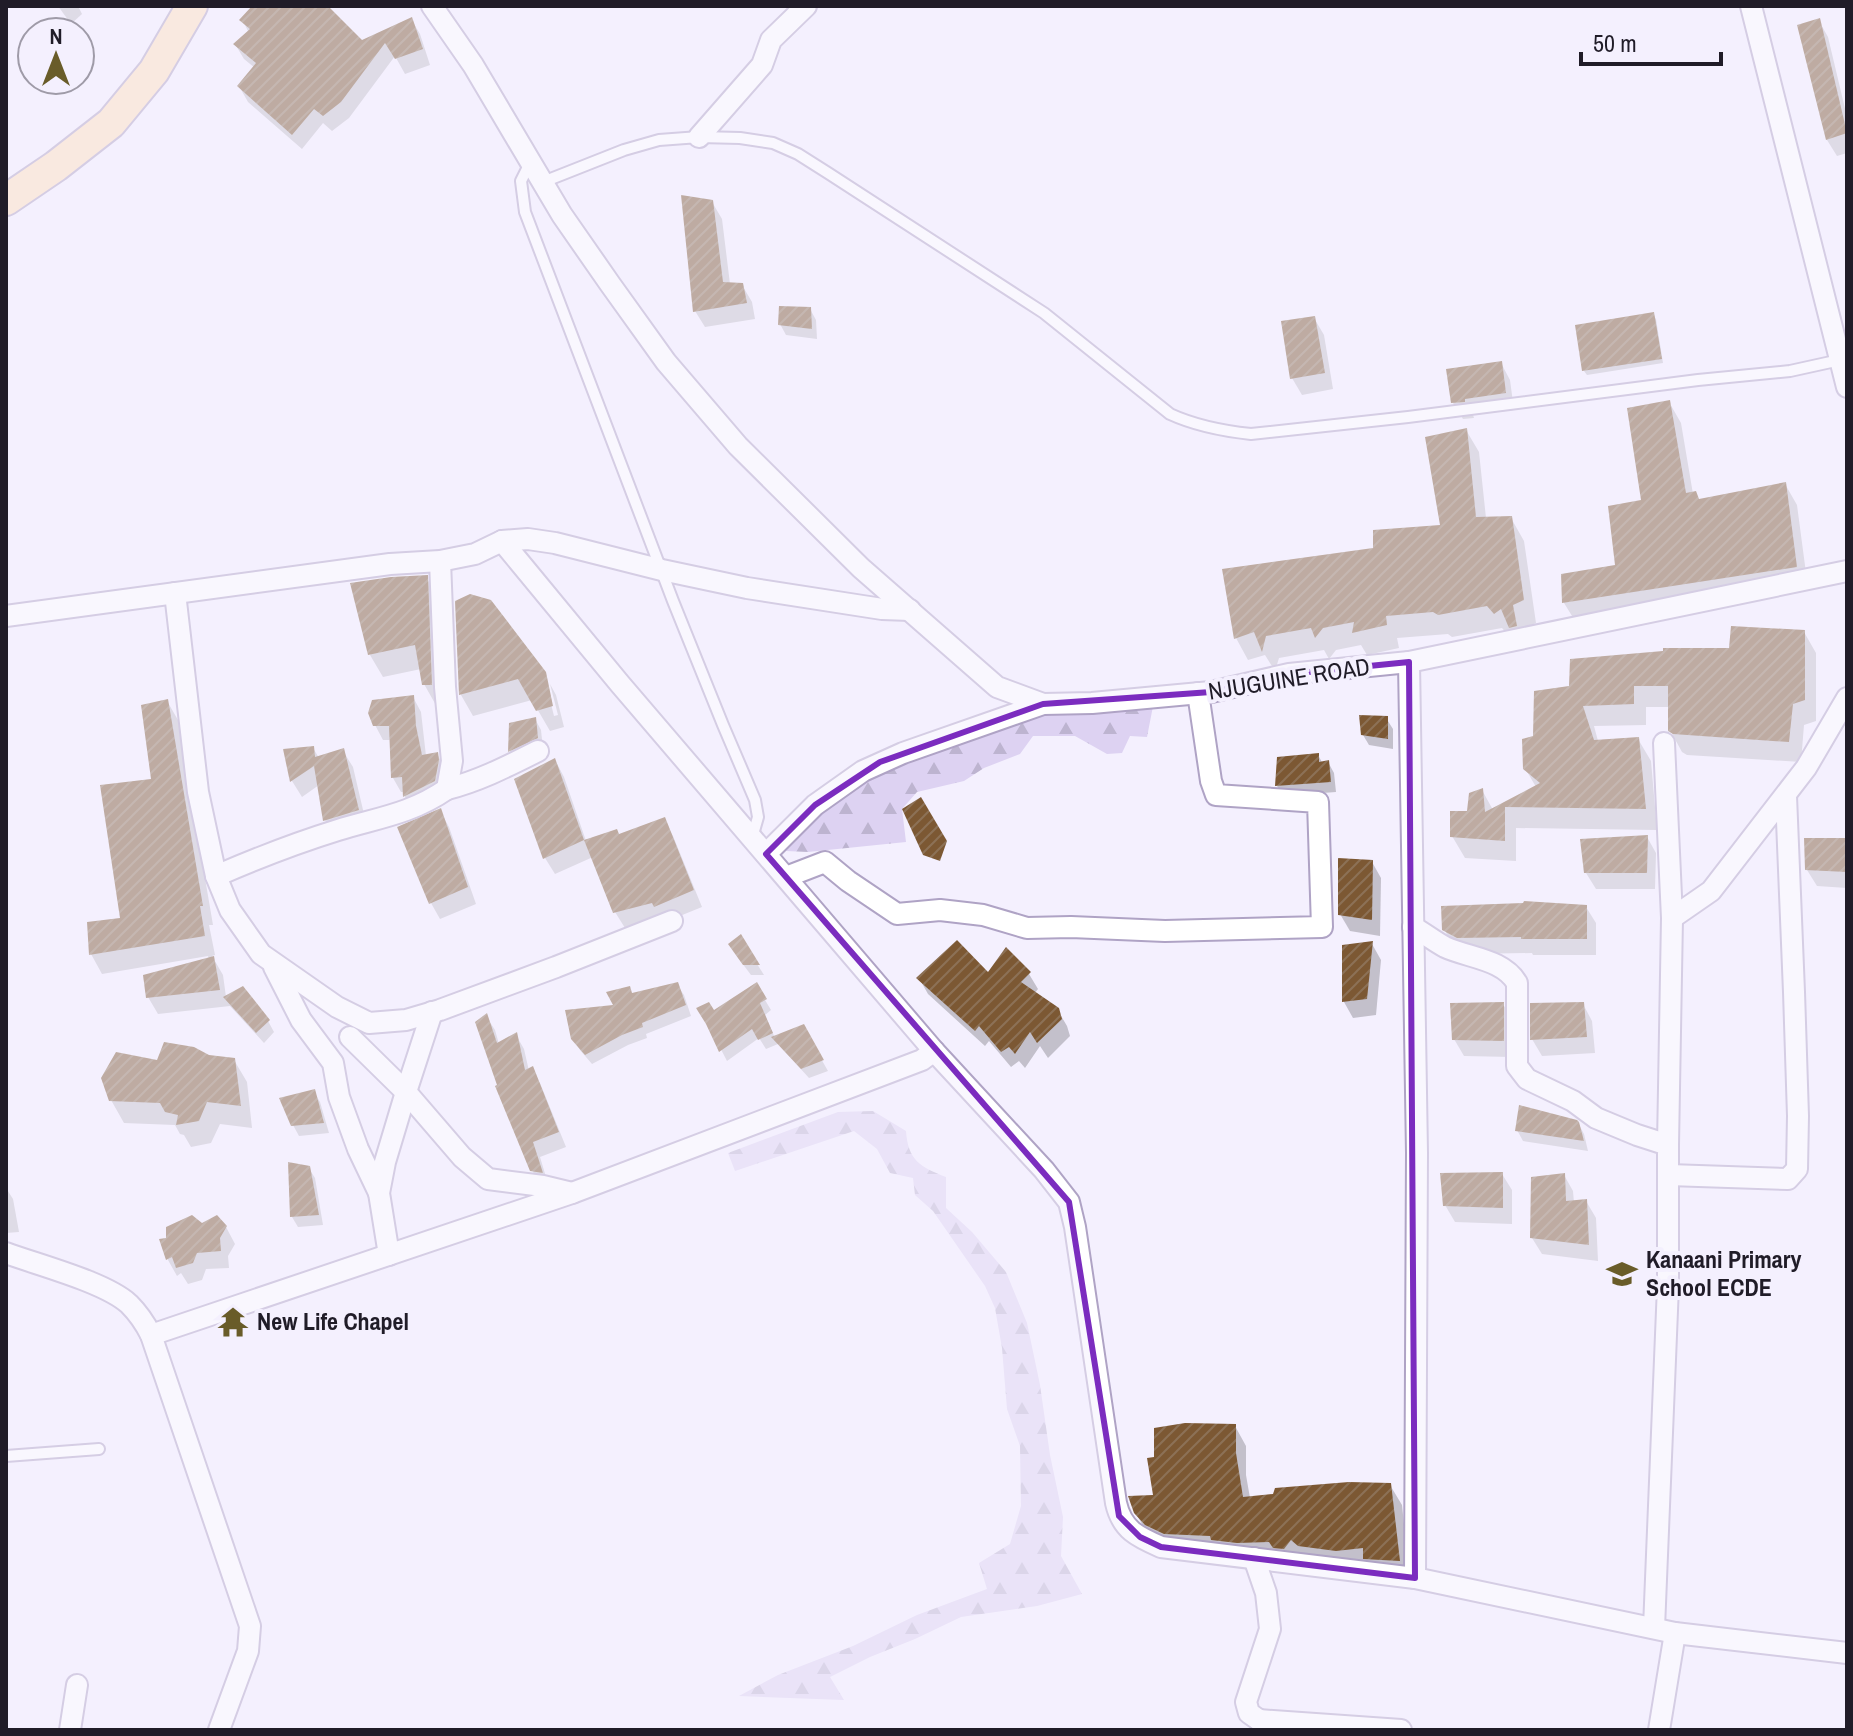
<svg xmlns="http://www.w3.org/2000/svg" width="1853" height="1736" font-family="'Archivo Narrow',sans-serif">
<style>
.forest{fill:url(#forest-firs)}
.shadow{fill:#0003}
.building{fill:url(#building-hatch)}
.lines{fill:none;stroke-linecap:round;stroke-linejoin:round}
.service-casing{stroke:#afa3c5;stroke-width:14}
.minor-casing{stroke:#afa3c5;stroke-width:24}
.secondary-casing{stroke:#afa3c5;stroke-width:34}
.service{stroke:#fff;stroke-width:10}
.minor{stroke:#fff;stroke-width:20}
.secondary{stroke:#ffdfbd;stroke-width:30}
.marked{fill:none;stroke:#7b2cbf;stroke-width:6;stroke-linejoin:round}
.labels{text-anchor:middle;stroke-width:8;stroke-linejoin:round;paint-order:stroke}
.street-label{font-size:24px;fill:#201c28;stroke:#f4f0fe}
.poi-label{font-size:24px;font-weight:bold;fill:#201c28;stroke:#f4f0fe;text-anchor:start}
</style>
<defs>
<pattern id="forest-firs" width="22" height="20" patternUnits="userSpaceOnUse" patternTransform="scale(2)"><rect width="22" height="20" fill="#ddd2f2"/><path d="M5 1l3.5 6h-7zM16 11l3.5 6h-7z" fill="#bdb4d0"/></pattern>
<pattern id="building-hatch" width="6" height="6" patternUnits="userSpaceOnUse" patternTransform="scale(2)"><rect width="6" height="6" fill="#7c5833"/><path d="M-1 1l2-2M0 6l6-6M5 7l2-2" fill="none" stroke="#8c7156"/></pattern>
</defs>
<rect width="100%" height="100%" fill="#f4f0fe"/>
<g class="forest">
<path d="M1155,696L1147,737L1130,736L1122,753L1107,754L1075,736H1033L1020,754L984,768L964,781L917,792L902,809L906,842L808,852L786,851L815,805L863,771L1043,704Z"/>
<path d="M873,1111L906,1131C908,1160 920,1167 946,1177V1208L972,1232L1006,1272L1027,1323L1040,1385L1050,1455L1063,1517L1061,1556L1082,1594L1037,1606L961,1617L915,1639L870,1657L830,1677L844,1700L739,1696L778,1675L853,1646L917,1615L987,1589L979,1563L1010,1544L1021,1506L1020,1446L1007,1409L1002,1348L995,1308L985,1286L933,1211L915,1195L913,1178L890,1173L877,1149L854,1131L735,1171L728,1153L838,1112Z"/>
</g>
<g class="shadow">
<path d="M58,6H78L82,14L71,24Z"/>
<path d="M257,6H325L362,42L411,19L420,34L430,65L405,74L395,56L349,118L332,131L323,123L302,149L248,102L239,86L255,68L244,59L235,44L249,33L243,21Z"/>
<path d="M1819,21L1828,37L1847,117V153L1837,156L1827,140L1799,26Z"/>
<path d="M712,202L722,219L730,284L742,285L752,302L755,319L705,327L695,311Z"/>
<path d="M810,309L816,320L817,339L786,335L780,324Z"/>
<path d="M1653,315L1656,319L1663,363L1587,375L1584,371L1578,327Z"/>
<path d="M1314,318L1324,335L1333,389L1302,395L1292,378Z"/>
<path d="M1501,363L1510,380L1514,410L1473,415L1474,418L1463,419L1453,403Z"/>
<path d="M1669,402L1681,423L1693,494L1699,501L1785,484L1797,505L1808,588L1577,624L1564,603L1563,576L1618,566L1644,502Z"/>
<path d="M1466,430L1479,452L1486,518H1511L1524,541L1536,623L1525,628L1528,649L1524,650L1514,632L1508,635L1502,628L1452,637L1448,634L1397,638L1399,648L1367,655L1361,645L1336,650L1329,659L1324,650L1279,658L1275,671L1265,655L1248,660L1236,638L1375,550L1442,527Z"/>
<path d="M426,577L439,599L437,707L424,684L421,669L383,677L370,655Z"/>
<path d="M457,602L543,672L554,716L558,715L550,684L556,695L564,727L550,731L532,700L473,716L461,695Z"/>
<path d="M1804,632L1816,653V721L1804,725L1801,762L1687,755L1682,752L1670,730V707H1646V725L1594,726L1598,741L1638,739L1651,761L1657,830L1516,828V861L1465,858L1452,836L1482,790L1493,810L1536,787L1525,768L1535,738L1571,688Z"/>
<path d="M413,697L421,712L426,756L437,754L445,768L446,776L413,811L405,797V792H401L393,778L391,740H383L375,725Z"/>
<path d="M167,701L178,720L213,925H209L215,955L212,956L223,975L226,997L268,1021L274,1032L264,1043L230,1006L158,1014L148,997L209,959L208,956L102,974L91,954L122,920L154,781Z"/>
<path d="M1386,718L1393,729V749L1369,745L1363,735Z"/>
<path d="M535,719L541,730L543,749L515,761L510,751Z"/>
<path d="M313,748L319,758L343,751L353,767L367,827L335,837L325,820L319,785L302,797L292,781L285,751Z"/>
<path d="M1318,755L1323,764L1328,762L1334,773L1336,792L1283,796L1277,786Z"/>
<path d="M555,760L564,777L586,841L619,836L664,819L673,836L702,907L665,922L663,919L625,928L615,912L593,857L555,874L545,858Z"/>
<path d="M440,811L449,827L476,904L440,919L431,903Z"/>
<path d="M1647,837L1656,853L1655,889H1596L1586,873Z"/>
<path d="M1847,840V888L1817,886L1807,870Z"/>
<path d="M1372,862L1381,878L1380,936L1350,931L1340,914Z"/>
<path d="M1586,907L1596,923V955H1533L1532,953L1468,954L1454,947L1444,929Z"/>
<path d="M740,937L764,975H751L736,955Z"/>
<path d="M1372,944L1381,960L1376,1015L1353,1018L1344,1002V947Z"/>
<path d="M1029,974L1038,989L1034,994L1057,1009L1067,1026L1070,1036L1048,1058L1040,1046L1025,1068L1019,1061L1011,1067L989,1041L985,1046L928,994L919,978Z"/>
<path d="M677,985L684,995L691,1016L646,1034L647,1038L628,1045L592,1064L580,1050L573,1038L633,995Z"/>
<path d="M756,985L771,1010L765,1015L775,1038L803,1027L828,1071L809,1078L778,1044L766,1049L759,1038L727,1061L710,1028L714,1013Z"/>
<path d="M1503,1004L1512,1020V1057L1464,1056L1454,1039Z"/>
<path d="M1583,1004L1592,1021L1595,1053L1542,1056L1532,1039Z"/>
<path d="M486,1016L495,1030L499,1044L516,1035L524,1049L529,1071L532,1069L540,1083L566,1147L540,1157L549,1187L540,1185L532,1170Z"/>
<path d="M209,1057L234,1060L247,1082L252,1128L220,1124L211,1143L191,1147L184,1135L180,1134L175,1125L124,1123L111,1100L158,1062Z"/>
<path d="M314,1092L320,1102L329,1133L299,1136L293,1125Z"/>
<path d="M1578,1123L1584,1134L1588,1151L1523,1141L1517,1130Z"/>
<path d="M308,1167L315,1178L323,1225L298,1227L292,1217Z"/>
<path d="M1502,1174L1512,1190V1224L1455,1222L1445,1205Z"/>
<path d="M1564,1175L1573,1191L1574,1203L1586,1201L1596,1218L1598,1261L1542,1254L1532,1238Z"/>
<path d="M6,1188L13,1199L19,1232L6,1233Z"/>
<path d="M201,1225L226,1227L235,1244L228,1256L229,1268L206,1269L202,1280L188,1284L181,1273L177,1276L168,1260L162,1241Z"/>
<path d="M1235,1426L1246,1446V1475L1250,1498L1390,1485L1402,1505L1410,1581L1250,1563L1148,1534L1135,1512Z"/>
</g>
<g class="building">
<path d="M252,6H328L362,40L412,17L423,49L395,59L385,43L341,102L323,116L314,109L292,135L237,86L256,63L233,44L250,29L239,20Z"/>
<path d="M1820,18L1847,133L1826,140L1797,25Z"/>
<path d="M681,195L713,200L723,282L743,283L747,303L693,312Z"/>
<path d="M779,306L811,307L812,329L778,325Z"/>
<path d="M1654,312L1662,359L1582,371L1575,325Z"/>
<path d="M1315,316L1325,373L1290,379L1281,321Z"/>
<path d="M1502,361L1506,393L1465,399V402L1451,403L1446,369Z"/>
<path d="M1670,400L1686,493L1696,491L1699,499L1786,482L1797,567L1562,603L1561,574L1615,565L1608,506L1641,500L1627,408Z"/>
<path d="M1467,428L1476,517L1512,516L1524,600L1513,605L1517,626L1509,628L1501,609L1494,614L1487,606L1438,615L1433,612L1386,616L1387,625L1352,633L1354,622L1323,628L1315,638L1311,628L1266,636L1262,652L1254,632L1234,639L1222,569L1373,548V530L1440,525L1425,437Z"/>
<path d="M428,575L432,685H422L415,645L368,655L350,583L391,577Z"/>
<path d="M470,594L491,600L546,672L553,706L536,711L518,679L459,695L455,601Z"/>
<path d="M1731,626L1805,630V700L1793,704L1789,742L1673,734L1668,731V686H1634V704L1583,706L1594,740L1639,737L1646,809L1505,807V841L1450,837V811H1467L1469,793L1483,788L1485,812L1540,783L1523,769L1522,739L1533,736L1534,691L1569,686L1570,659L1663,651V648H1729Z"/>
<path d="M414,695L416,726L422,755L438,752L439,760L435,781L403,797L402,777L391,778L389,726H373L368,713L372,700Z"/>
<path d="M168,699L203,906H200L205,936L89,955L87,922L120,918L100,785L151,779L141,705Z"/>
<path d="M1359,715L1388,716V739L1361,735Z"/>
<path d="M536,717L538,738L508,752L509,723Z"/>
<path d="M314,746L315,757L344,748L359,810L323,821L314,766L290,782L283,749Z"/>
<path d="M1319,753V762L1329,760L1331,782L1275,786L1277,757Z"/>
<path d="M555,758L584,840L543,859L514,779Z"/>
<path d="M921,797L947,841L940,861L923,855L902,809Z"/>
<path d="M441,808L468,887L429,904L397,827Z"/>
<path d="M665,817L694,890L654,907L652,903L613,913L584,840L617,829L619,834Z"/>
<path d="M1648,835L1647,873H1584L1580,839Z"/>
<path d="M1804,838H1847V872L1805,870Z"/>
<path d="M1338,858L1373,860L1372,920L1338,915Z"/>
<path d="M1524,901L1587,905V939H1521V937L1457,938L1442,930L1441,906L1523,903Z"/>
<path d="M741,934L760,965H743L728,944Z"/>
<path d="M957,940L988,972L1006,947L1031,972L1021,982L1059,1008L1062,1019L1037,1043L1030,1032L1015,1054L1009,1047L1001,1052L979,1026L975,1031L916,978Z"/>
<path d="M1373,941L1367,999L1342,1002V945Z"/>
<path d="M214,956L220,990L146,998L143,975Z"/>
<path d="M678,982L686,1005L642,1023L643,1027L622,1035L585,1055L571,1039L565,1010L613,1005L606,992L630,986L632,993Z"/>
<path d="M757,982L767,999L760,1003L773,1033L758,1040L752,1029L719,1052L706,1024L696,1008L709,1002L714,1010Z"/>
<path d="M243,986L270,1020L256,1033L223,997Z"/>
<path d="M1504,1002V1041L1452,1040L1450,1003Z"/>
<path d="M1584,1002L1587,1037L1530,1040V1003Z"/>
<path d="M487,1013L497,1043L517,1032L525,1070L533,1066L559,1132L533,1142L543,1173L530,1171L495,1086L497,1085L475,1022Z"/>
<path d="M804,1024L824,1060L801,1069L771,1037Z"/>
<path d="M164,1042L194,1047L209,1055L235,1058L241,1106L207,1102L199,1121L176,1125L178,1115L165,1112L160,1103L109,1101L101,1078L116,1052L157,1060Z"/>
<path d="M315,1089L324,1123L291,1126L279,1098Z"/>
<path d="M1519,1105L1577,1120L1579,1122L1584,1141L1515,1131Z"/>
<path d="M288,1162L310,1166L319,1215L290,1217Z"/>
<path d="M1503,1172V1208L1443,1206L1440,1173Z"/>
<path d="M1565,1173L1566,1201L1587,1199L1589,1245L1530,1238L1531,1177Z"/>
<path d="M192,1215L202,1223L217,1215L227,1226L220,1238L221,1251L197,1253L193,1263L176,1268L172,1257L166,1260L159,1239L166,1238V1227Z"/>
<path d="M1185,1423L1236,1424V1453L1243,1497L1273,1494L1275,1488L1349,1482L1391,1483L1400,1561L1363,1559V1548L1336,1551L1298,1546L1291,1540L1284,1549L1273,1548L1269,1542L1237,1543L1211,1540L1210,1536L1164,1534L1145,1525L1134,1513L1128,1496L1153,1495L1147,1458L1154,1457V1428Z"/>
</g>
<g class="lines">
<g class="service-casing">
<g id="service">
<path d="M530,163L521,181L525,212L673,601L723,725L755,800L758,817L752,838"/>
<path d="M543,182L624,150L659,140L699,137L740,138L773,143L798,154L828,173L1044,313L1170,414C1196,426 1223,431 1251,434L1408,417L1698,380L1790,371L1840,360"/>
<path d="M6,1456L99,1449"/>
</g>
</g>
<g class="minor-casing">
<g id="minor">
<path d="M432,6L473,65L562,215L610,284L666,362L738,446L861,568L997,687L1043,704"/>
<path d="M1751,6L1847,387"/>
<path d="M699,137L762,65L771,40L806,6"/>
<path d="M175,593L198,792L216,876L230,910L261,954L337,1007L369,1023L406,1020L440,1010L556,967L672,921"/>
<path d="M6,616L390,564L440,561L475,554L502,541L528,539L555,543L662,570L747,588L882,609L910,610"/>
<path d="M1409,662L1417,1153L1415,1578"/>
<path d="M1664,743L1672,918L1668,1145"/>
<path d="M447,789C479,781 508,766 538,751"/>
<path d="M766,854L815,805L863,771L903,753L1043,704L1092,703L1211,692L1289,674L1409,662L1847,571"/>
<path d="M216,876C255,859 296,843 338,830C377,818 411,814 447,789L452,761L445,687L440,561"/>
<path d="M786,877L825,862L848,881L897,914L940,910L983,915L1027,928L1071,927L1165,931L1322,927L1318,802L1216,795L1211,781L1198,693"/>
<path d="M1672,918L1711,891L1806,768L1847,698"/>
<path d="M1413,927C1424,933 1434,941 1445,947C1469,958 1503,959 1517,983V1066L1527,1079L1573,1101L1596,1118L1637,1135L1668,1145V1286L1654,1628"/>
<path d="M274,967L301,1020L333,1063L339,1097L358,1149L379,1193"/>
<path d="M350,1037L406,1092L462,1157L488,1179L543,1186L572,1193"/>
<path d="M934,1051L1044,1170L1069,1202L1075,1227L1116,1503C1122,1530 1138,1537 1161,1547L1415,1578L1675,1633L1847,1653"/>
<path d="M1669,1175L1788,1179L1797,1169L1798,1116L1794,992L1786,796"/>
<path d="M6,1253C38,1265 105,1282 129,1304C139,1314 145,1323 151,1335L250,1626L248,1651L219,1730"/>
<path d="M389,1255L379,1193L385,1162L406,1092L432,1012"/>
<path d="M151,1335L572,1193L922,1060L934,1051L620,684L502,541"/>
<path d="M1254,1558L1266,1593L1270,1629L1246,1702L1249,1713L1259,1720"/>
<path d="M1259,1720L1401,1730"/>
<path d="M70,1730L77,1685"/>
<path d="M1659,1730L1675,1633"/>
</g>
</g>
<g class="secondary-casing">
<path id="secondary" d="M6,200L56,166L111,123L154,71L192,6"/>
</g>
<use href="#service" class="service"/>
<use href="#minor" class="minor"/>
<use href="#secondary" class="secondary"/>
</g>
<path d="M0 0H1853V1736H0ZM1409,662L1415,1578L1161,1547L1140,1537L1119,1516L1069,1202L766,854L815,805L880,762L1043,704L1211,692L1289,674Z" fill="#f4f0fe" fill-opacity=".55" fill-rule="evenodd"/>
<path class="marked" d="M1409,662L1415,1578L1161,1547L1140,1537L1119,1516L1069,1202L766,854L815,805L880,762L1043,704L1211,692L1289,674Z"/>
<defs>
<g id="school-bare" transform="scale(2.4)"><path d="M0-5L7-2L0 1L-7-2ZM-4 1L0 2.5L4 1V4Q0 6-4 4Z" fill="#695c29" stroke="#f4f0fe" stroke-width="2.5" paint-order="stroke"/></g>
<g id="temple-bare" transform="scale(2.4)"><path d="M0-6L5-2H3V0L6.5 2.5H4V6H1.5V3h-3V6H-4V2.5H-6.5L-3 0V-2H-5Z" fill="#695c29" stroke="#f4f0fe" stroke-width="2.5" paint-order="stroke"/></g>
</defs>
<g fill-rule="evenodd">
<use href="#school-bare" x="1622" y="1274"/>
<use href="#temple-bare" x="233" y="1322"/>
</g>
<g class="labels">
<g class="street-label">
<text transform="translate(1289 679) rotate(-9)" y="8">NJUGUINE ROAD</text>
</g>
<g class="poi-label">
<text x="1646" y="1268">Kanaani Primary<tspan x="1646" dy="28">School ECDE</tspan></text>
<text x="257" y="1330">New Life Chapel</text>
</g>
</g>
<rect width="1853" height="1736" fill="none" stroke="#201c28" stroke-width="16"/>
<g transform="translate(56 56)"><circle r="38" fill="#f4f0fe" stroke="#9f9ba8" stroke-width="2"/>
<path d="M0-6L14 30L0 20L-14 30Z" fill="#695c29"/>
<text y="-12" font-size="22" font-weight="bold" text-anchor="middle" fill="#201c28">N</text>
</g>
<path d="M1581 52v12h140v-12" fill="none" stroke="#201c28" stroke-width="4"/>
<text x="1593" y="52" font-size="24" fill="#201c28" stroke="#f4f0fe" stroke-width="6" paint-order="stroke">50 m</text>
</svg>
